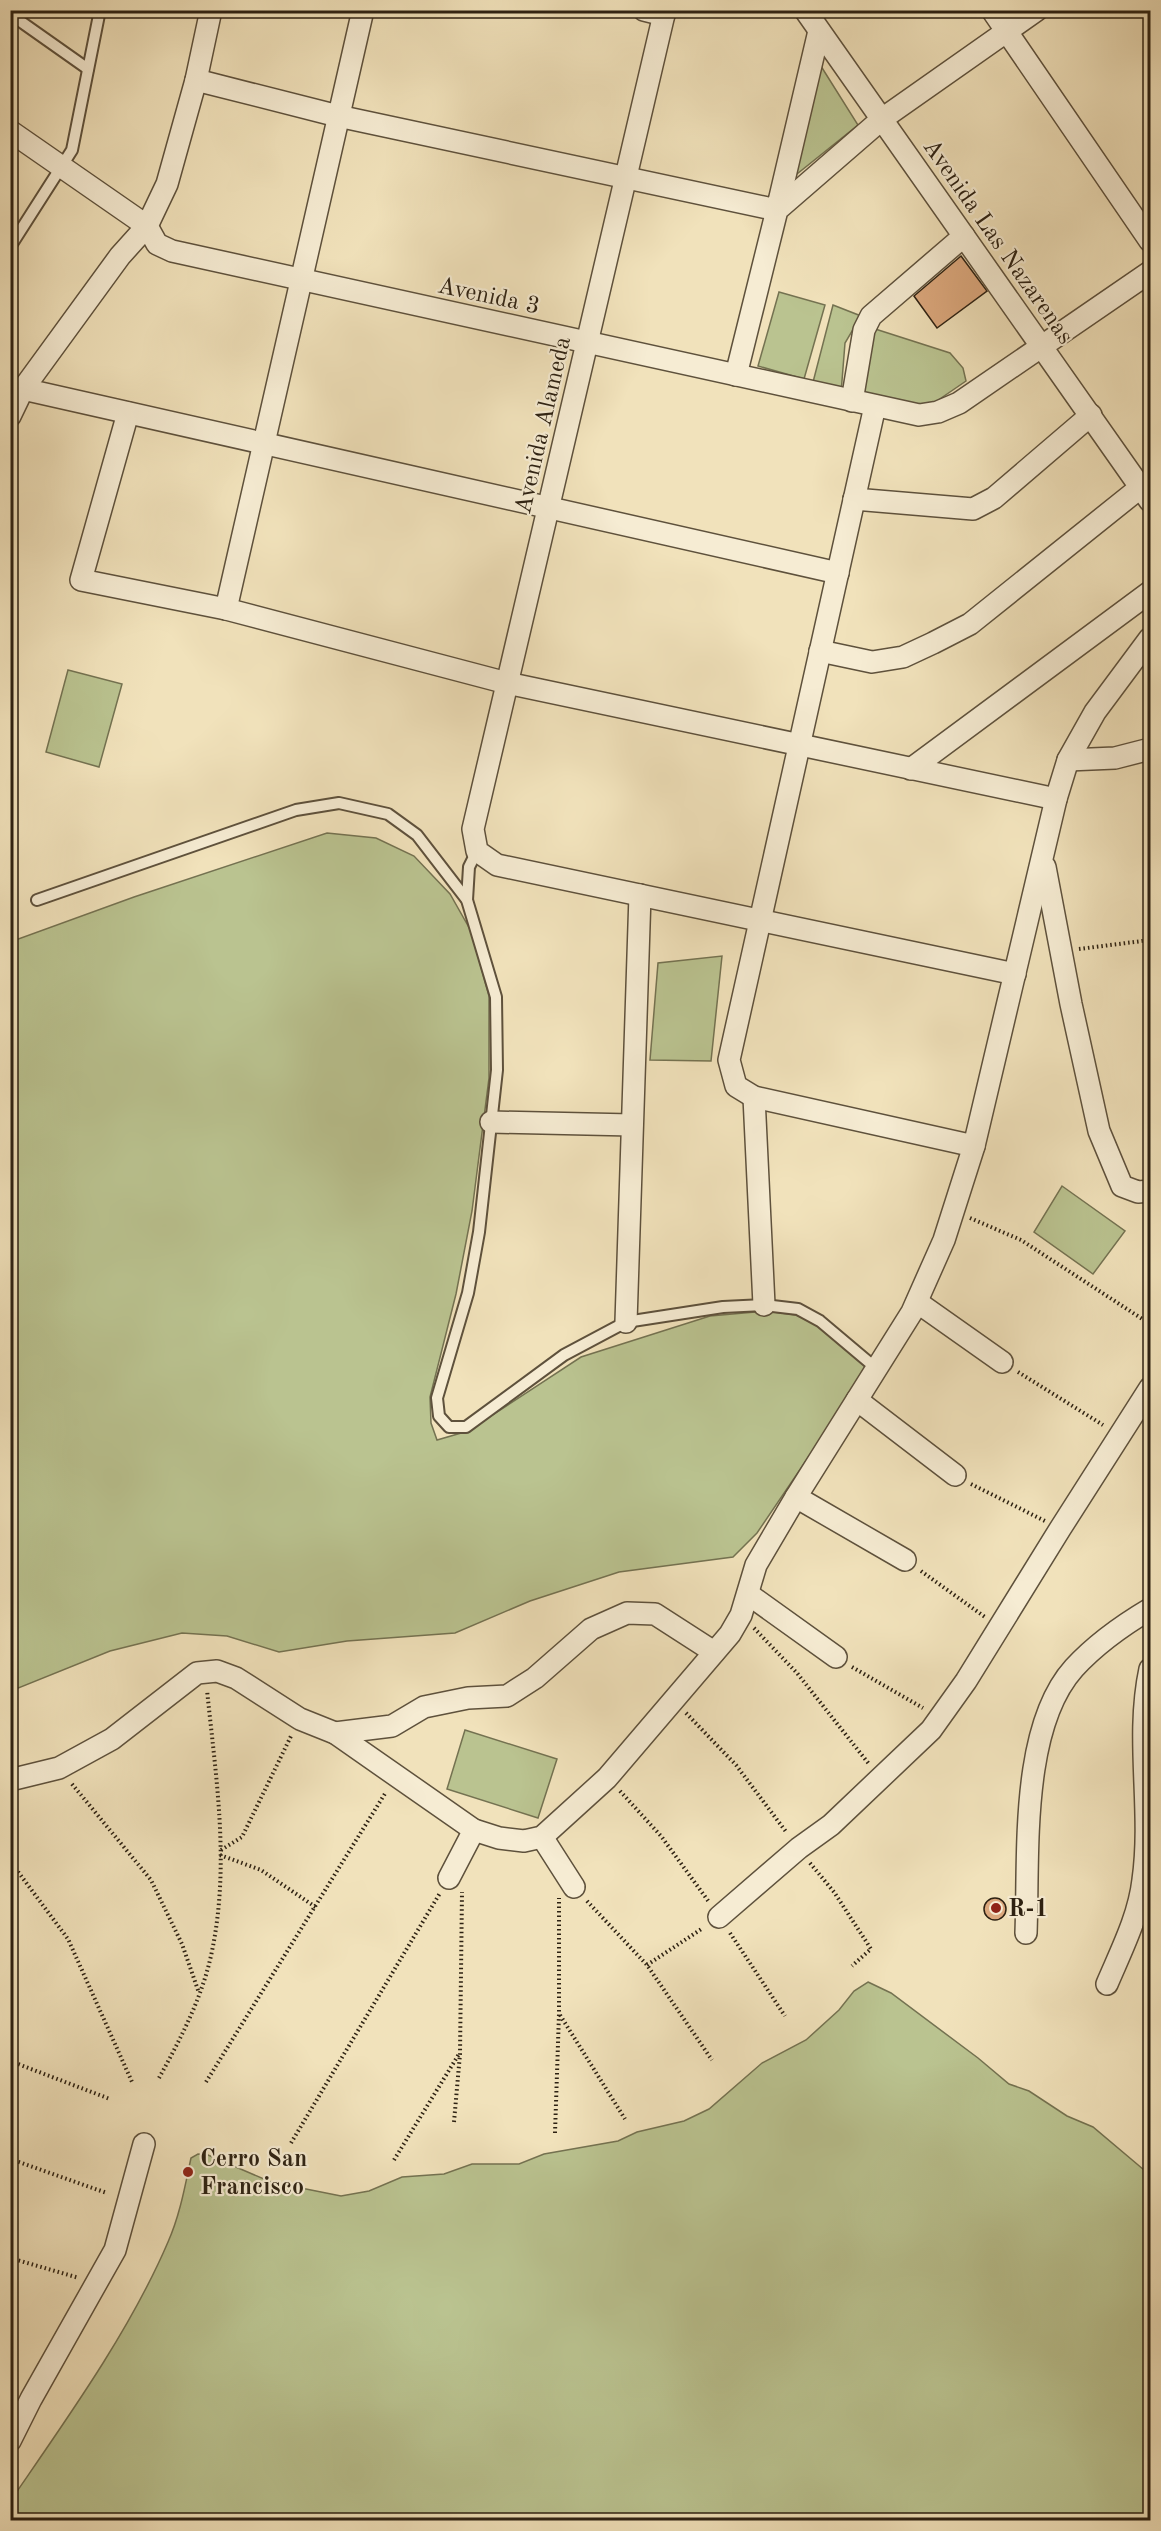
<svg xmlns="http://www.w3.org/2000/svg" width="1161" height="2531" font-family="'Old Standard TT',serif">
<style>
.green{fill:#bac390;stroke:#747251;stroke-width:1.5}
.building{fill:#dca87d;stroke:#2d2112;stroke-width:1.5}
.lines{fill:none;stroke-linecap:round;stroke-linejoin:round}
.service-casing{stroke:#5e513c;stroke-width:14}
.minor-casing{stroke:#5e513c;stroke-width:24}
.path{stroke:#2d2112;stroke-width:4;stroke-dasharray:1.5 3;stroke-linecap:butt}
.service{stroke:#f6ecd3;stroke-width:10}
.minor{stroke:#f6ecd3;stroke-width:21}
.poi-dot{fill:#8f2418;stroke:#f6ecd3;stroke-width:2}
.labels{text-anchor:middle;stroke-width:4.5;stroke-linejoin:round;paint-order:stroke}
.street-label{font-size:24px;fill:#2d2112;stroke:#f6ecd3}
.poi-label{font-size:24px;font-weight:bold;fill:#2d2112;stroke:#f6ecd3;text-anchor:start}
</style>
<rect width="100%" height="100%" fill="#f1e2bb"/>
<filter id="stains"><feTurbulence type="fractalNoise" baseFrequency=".00333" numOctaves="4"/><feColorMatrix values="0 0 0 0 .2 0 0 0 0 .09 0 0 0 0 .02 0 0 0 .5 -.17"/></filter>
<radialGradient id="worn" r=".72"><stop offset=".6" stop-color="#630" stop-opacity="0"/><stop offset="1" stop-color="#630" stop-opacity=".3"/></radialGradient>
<g class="green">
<path d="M819,63L858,125L782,186Z"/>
<path d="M779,292L825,305L804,379L758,366Z"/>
<path d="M833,305L861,316L845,343L841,393L812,386Z"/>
<path d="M869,327L950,353L963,368L966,381L928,407L869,399L861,390Z"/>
<path d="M68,670L122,684L99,767L46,752Z"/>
<path d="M327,833L376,838L414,856L450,894L471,931L489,996V1078L472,1211L456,1294L430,1397L431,1423L437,1440L468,1431L581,1357L710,1316L766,1311L796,1315L819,1326L869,1368L757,1533L733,1557L619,1572L530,1601L455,1633L347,1641L279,1652L227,1636L182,1633L110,1651L11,1691L10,942L134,897Z"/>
<path d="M722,956L711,1061L650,1060L658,963Z"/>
<path d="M1062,1186L1125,1231L1093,1274L1034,1232Z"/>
<path d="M465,1730L557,1759L538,1818L447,1789Z"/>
<path d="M868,1982L891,1993L978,2058L1009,2084L1029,2091L1067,2116L1093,2127L1150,2175V2520H11V2500C66,2420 130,2331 168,2242C180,2215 185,2186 191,2158L198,2154L208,2155L271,2182L341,2196L369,2191L402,2177L444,2174L472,2164H519L544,2154L618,2141L637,2132L684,2121L709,2109L762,2063L806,2040L839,2010L854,1991Z"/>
</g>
<g class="building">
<path d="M961,256L987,291L937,328L914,296Z"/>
<circle cx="995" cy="1909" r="11"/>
</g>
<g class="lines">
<g class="service-casing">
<g id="service">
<path d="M10,14L88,69"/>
<path d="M10,247L72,150L100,10"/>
<path d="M37,900L296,810L339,803L388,814L417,835L467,900L496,997L497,1070L479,1232L468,1293L437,1398L439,1416L449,1427H466L564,1355L626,1322L723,1307L764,1305L798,1309L820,1321L877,1369"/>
<path d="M467,900L469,867L477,851"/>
</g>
</g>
<g class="minor-casing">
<g id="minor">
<path d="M644,10L664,15"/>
<path d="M665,10L473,829L477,851L497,865L1015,974"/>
<path d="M805,10L1150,501"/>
<path d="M992,10L1150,241"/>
<path d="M196,80L338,116L777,210L819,31"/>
<path d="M10,131L147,226L157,244L172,251L919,415L938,412L959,403L1150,272"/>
<path d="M736,375L777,210L882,119L1037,10"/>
<path d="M23,389L838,573"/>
<path d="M852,401L864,330L871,316L964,236"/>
<path d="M875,406L729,1060L736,1086L754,1097L974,1146"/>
<path d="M128,413L81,580L226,609L507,683L1056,799"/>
<path d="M10,416L23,389L120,256L147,226L167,184L196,80L211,10"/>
<path d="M854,499L973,509L994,498L1091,415"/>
<path d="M226,609L363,10"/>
<path d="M820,651L872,662L903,657L933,643L970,624L1141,487"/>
<path d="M1068,760L1115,758L1150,749"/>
<path d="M911,769L1150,592"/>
<path d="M1045,867L1071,1004L1099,1131L1122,1186L1138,1192L1150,1191"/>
<path d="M754,1097L764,1305"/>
<path d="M491,1122L632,1125"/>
<path d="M917,1302L1002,1362"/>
<path d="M626,1322L640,895"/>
<path d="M857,1400L955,1475"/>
<path d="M796,1497L905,1560"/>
<path d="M748,1594L836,1657"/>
<path d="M335,1733L392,1726L424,1707L468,1698L507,1696L535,1678L591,1629L627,1613L655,1614L714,1652"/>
<path d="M10,1780L59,1768L112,1739L197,1673L217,1671L236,1678L300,1719L335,1733L474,1830L499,1838L524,1841L542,1837L607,1778L730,1634L741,1615L756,1565L796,1497L912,1312L944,1240L974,1146L1056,799L1068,760L1095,712L1150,638"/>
<path d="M542,1837L574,1887"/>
<path d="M449,1878L474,1830"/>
<path d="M719,1917L799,1848L831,1825L931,1730L966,1681L1060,1529L1150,1388"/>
<path d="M1026,1933C1029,1854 1020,1728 1074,1668C1096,1644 1123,1625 1150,1609"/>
<path d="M1107,1984C1121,1951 1139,1916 1143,1880C1153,1810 1135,1739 1150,1669"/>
<path d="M10,2441L31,2399L115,2250L144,2144"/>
</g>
</g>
<g class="path">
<path d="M1079,949L1150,940"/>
<path d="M970,1218L1021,1240L1150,1324"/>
<path d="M1018,1372L1103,1425"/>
<path d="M971,1484L1045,1521"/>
<path d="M921,1571L985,1617"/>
<path d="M754,1628L797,1673L869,1764"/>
<path d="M852,1667L923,1708"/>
<path d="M686,1713L736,1765L787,1833"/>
<path d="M72,1784L151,1880L182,1944L199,1993"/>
<path d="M620,1791L661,1836L709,1902"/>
<path d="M221,1850L242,1837L292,1734"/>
<path d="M220,1855L261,1870L317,1908"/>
<path d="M10,1861L68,1939L132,2082"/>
<path d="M810,1863L834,1892L871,1949L852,1966"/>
<path d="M587,1901L647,1965L712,2060"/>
<path d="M730,1933L785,2016"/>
<path d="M647,1965L703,1928"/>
<path d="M560,2015L625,2119"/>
<path d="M10,2061L110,2099"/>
<path d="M159,2078C181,2038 203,1996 212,1951C230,1864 216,1778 207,1690"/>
<path d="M206,2082L386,1792"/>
<path d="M454,2122L460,2054L462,1892"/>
<path d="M555,2133L559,2014V1898"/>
<path d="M291,2143L440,1893"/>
<path d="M10,2159L107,2193"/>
<path d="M394,2160L459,2054"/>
<path d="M10,2258L79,2278"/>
</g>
<use href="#service" class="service"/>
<use href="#minor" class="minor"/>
</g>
<g class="poi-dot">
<circle cx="996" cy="1908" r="6"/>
<circle cx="188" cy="2172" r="6"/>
</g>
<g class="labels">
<g class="street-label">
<text transform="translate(999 241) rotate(55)" y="8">Avenida Las Nazarenas</text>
<text transform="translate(489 295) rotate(12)" y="8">Avenida 3</text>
<text transform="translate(542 425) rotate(-77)" y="8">Avenida Alameda</text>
</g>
<g class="poi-label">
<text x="1008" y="1916">R-1</text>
<text x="200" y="2166">Cerro San<tspan x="200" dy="28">Francisco</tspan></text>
</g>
</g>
<rect width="1161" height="2531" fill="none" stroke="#f1e2bb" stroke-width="36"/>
<rect x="12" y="12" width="1137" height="2507" fill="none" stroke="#2d2112" stroke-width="3"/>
<rect x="18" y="18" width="1125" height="2495" fill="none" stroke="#2d2112" stroke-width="1.5"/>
<rect width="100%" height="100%" filter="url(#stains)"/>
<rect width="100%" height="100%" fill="url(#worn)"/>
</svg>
